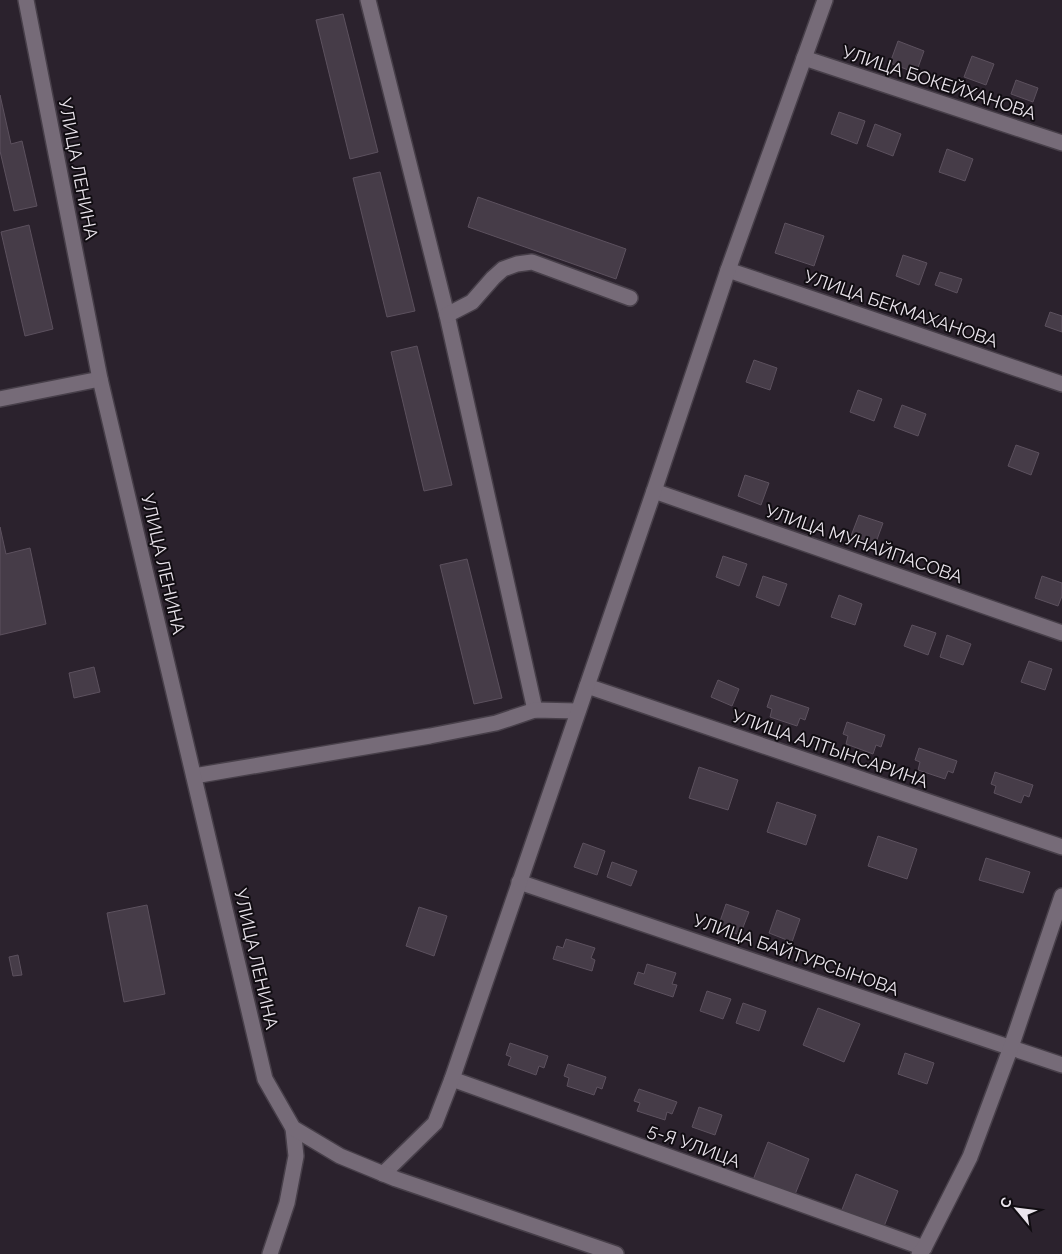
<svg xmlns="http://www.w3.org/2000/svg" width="1062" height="1254" font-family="Raleway,sans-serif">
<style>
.building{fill:#463c48;stroke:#5c515e}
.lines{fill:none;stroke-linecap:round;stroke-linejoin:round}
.minor-casing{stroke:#473f49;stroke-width:18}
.tertiary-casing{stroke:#473f49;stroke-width:18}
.minor{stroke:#766b78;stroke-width:15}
.tertiary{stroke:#766b78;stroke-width:15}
.labels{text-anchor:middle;stroke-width:4;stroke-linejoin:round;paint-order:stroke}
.street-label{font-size:18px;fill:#ebe5ed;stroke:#110d12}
</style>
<rect width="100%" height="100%" fill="#2b222d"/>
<g class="building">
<path d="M343,14L378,152L350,159L316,20Z"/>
<path d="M898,41L924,51L916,73L890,63Z"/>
<path d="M972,56L994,64L986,85L964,77Z"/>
<path d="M1016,80L1038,88L1033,102L1011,94Z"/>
<path d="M0,95L11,144L22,141L37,206L14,211L0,151Z"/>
<path d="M839,112L865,121L857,144L831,134Z"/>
<path d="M875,124L901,134L893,156L867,146Z"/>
<path d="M947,149L973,159L965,181L939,172Z"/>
<path d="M380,172L415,311L387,317L353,178Z"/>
<path d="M478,197L626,249L616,279L468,227Z"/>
<path d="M785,223L824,236L814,266L775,253Z"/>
<path d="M29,225L53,329L25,336L1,232Z"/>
<path d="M903,255L927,263L919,285L896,276Z"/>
<path d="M940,272L962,279L957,293L935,285Z"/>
<path d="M1050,312L1062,316V332L1045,326Z"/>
<path d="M417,346L452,485L424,491L391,352Z"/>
<path d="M754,360L777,368L770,390L746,382Z"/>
<path d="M858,390L882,399L874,421L850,412Z"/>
<path d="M902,405L926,414L918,436L894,427Z"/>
<path d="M1016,445L1039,453L1031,475L1008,466Z"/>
<path d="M745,475L769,483L761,505L738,496Z"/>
<path d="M859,515L883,523L875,545L851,536Z"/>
<path d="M0,527L6,554L30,548L46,624L0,635Z"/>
<path d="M723,556L747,564L739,586L716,577Z"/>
<path d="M467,559L502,698L474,704L440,565Z"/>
<path d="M763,576L787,584L779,606L756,597Z"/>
<path d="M1042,576L1062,583V596L1058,606L1035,598Z"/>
<path d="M839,595L862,604L855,625L831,617Z"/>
<path d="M912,625L936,633L928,655L904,646Z"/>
<path d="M947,635L971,644L963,665L940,657Z"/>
<path d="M1029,661L1052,669L1045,690L1021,682Z"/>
<path d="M94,667L100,692L74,698L69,673Z"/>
<path d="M718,680L739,689L732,706L711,697Z"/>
<path d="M771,695L809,708L805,720L800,718L797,726L770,717L772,709L767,707Z"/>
<path d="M847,722L885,735L881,747L876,745L873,754L846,744L848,736L843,734Z"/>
<path d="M919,748L957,761L953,773L948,771L945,779L918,770L920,762L915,760Z"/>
<path d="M699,767L738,780L728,810L689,798Z"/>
<path d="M995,772L1033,785L1029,797L1024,795L1021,803L994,793L996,786L991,784Z"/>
<path d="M777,802L816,815L806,845L767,832Z"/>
<path d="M878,836L917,849L907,879L868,866Z"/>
<path d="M583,843L605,851L597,875L574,867Z"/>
<path d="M986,858L1030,872L1023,893L979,880Z"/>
<path d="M612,862L637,871L631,886L607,877Z"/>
<path d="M726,904L749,912L740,935L718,927Z"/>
<path d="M147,905L165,994L124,1002L107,913Z"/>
<path d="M419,907L447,916L434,956L406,946Z"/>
<path d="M777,910L800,919L792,942L769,933Z"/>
<path d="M566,939L595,948L591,958L595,960L592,971L553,959L557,946L563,948Z"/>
<path d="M18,955L22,975L13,976L9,957Z"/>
<path d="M647,964L676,973L672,984L677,985L673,997L634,984L638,972L644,974Z"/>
<path d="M707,991L731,999L723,1019L700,1011Z"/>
<path d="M743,1003L766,1011L759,1031L736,1023Z"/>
<path d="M818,1008L860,1024L844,1062L803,1045Z"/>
<path d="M510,1043L548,1056L544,1068L539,1066L536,1075L508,1065L511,1057L506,1055Z"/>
<path d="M905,1053L934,1063L927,1084L898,1074Z"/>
<path d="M568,1064L606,1077L602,1089L597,1087L594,1095L567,1086L569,1078L564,1076Z"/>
<path d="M639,1089L677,1102L672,1114L667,1112L665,1120L637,1111L640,1103L634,1101Z"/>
<path d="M699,1107L722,1115L715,1135L692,1127Z"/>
<path d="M768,1142L809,1159L794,1197L753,1180Z"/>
<path d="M856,1174L898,1191L883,1229L841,1212Z"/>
</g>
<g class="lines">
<g class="minor-casing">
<g id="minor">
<path d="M368,0L447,315L535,710"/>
<path d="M804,58L1062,143"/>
<path d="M728,270L1062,384"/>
<path d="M447,315L472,302L493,278L503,269L517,264L532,262L630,298"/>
<path d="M0,399L100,379"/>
<path d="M654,491L1062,633"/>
<path d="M587,686L1062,847"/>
<path d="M194,776L430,736L496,723L535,710L578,711"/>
<path d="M519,882L1062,1065"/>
<path d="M452,1079L924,1248"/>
<path d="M383,1174L435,1123L452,1079L654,491L728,270L825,0"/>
<path d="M270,1254L287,1203L296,1156L293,1128"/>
<path d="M919,1254L924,1248L970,1157L1011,1047L1062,896"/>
</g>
</g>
<g class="tertiary-casing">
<path id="tertiary" d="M26,0L100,379L265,1079L293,1128L340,1156L396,1179L616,1254"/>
</g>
<use href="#minor" class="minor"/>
<use href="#tertiary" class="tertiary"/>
</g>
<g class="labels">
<g class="street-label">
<text transform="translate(939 83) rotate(18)" y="6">УЛИЦА БОКЕЙХАНОВА</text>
<text transform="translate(78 169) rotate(79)" y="6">УЛИЦА ЛЕНИНА</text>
<text transform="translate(901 309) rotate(19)" y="6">УЛИЦА БЕКМАХАНОВА</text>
<text transform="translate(864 544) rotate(19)" y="6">УЛИЦА МУНАЙПАСОВА</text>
<text transform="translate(163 564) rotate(77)" y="6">УЛИЦА ЛЕНИНА</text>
<text transform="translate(830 749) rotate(19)" y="6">УЛИЦА АЛТЫНСАРИНА</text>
<text transform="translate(796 955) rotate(19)" y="6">УЛИЦА БАЙТУРСЫНОВА</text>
<text transform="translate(256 959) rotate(77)" y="6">УЛИЦА ЛЕНИНА</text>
<text transform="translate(694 1146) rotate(20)" y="6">5-Я УЛИЦА</text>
</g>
</g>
<g transform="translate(1017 1209) rotate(299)" stroke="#110d12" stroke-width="4" paint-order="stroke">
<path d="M0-4L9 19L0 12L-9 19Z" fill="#ebe5ed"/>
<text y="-8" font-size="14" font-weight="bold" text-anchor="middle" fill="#ebe5ed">С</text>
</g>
</svg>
